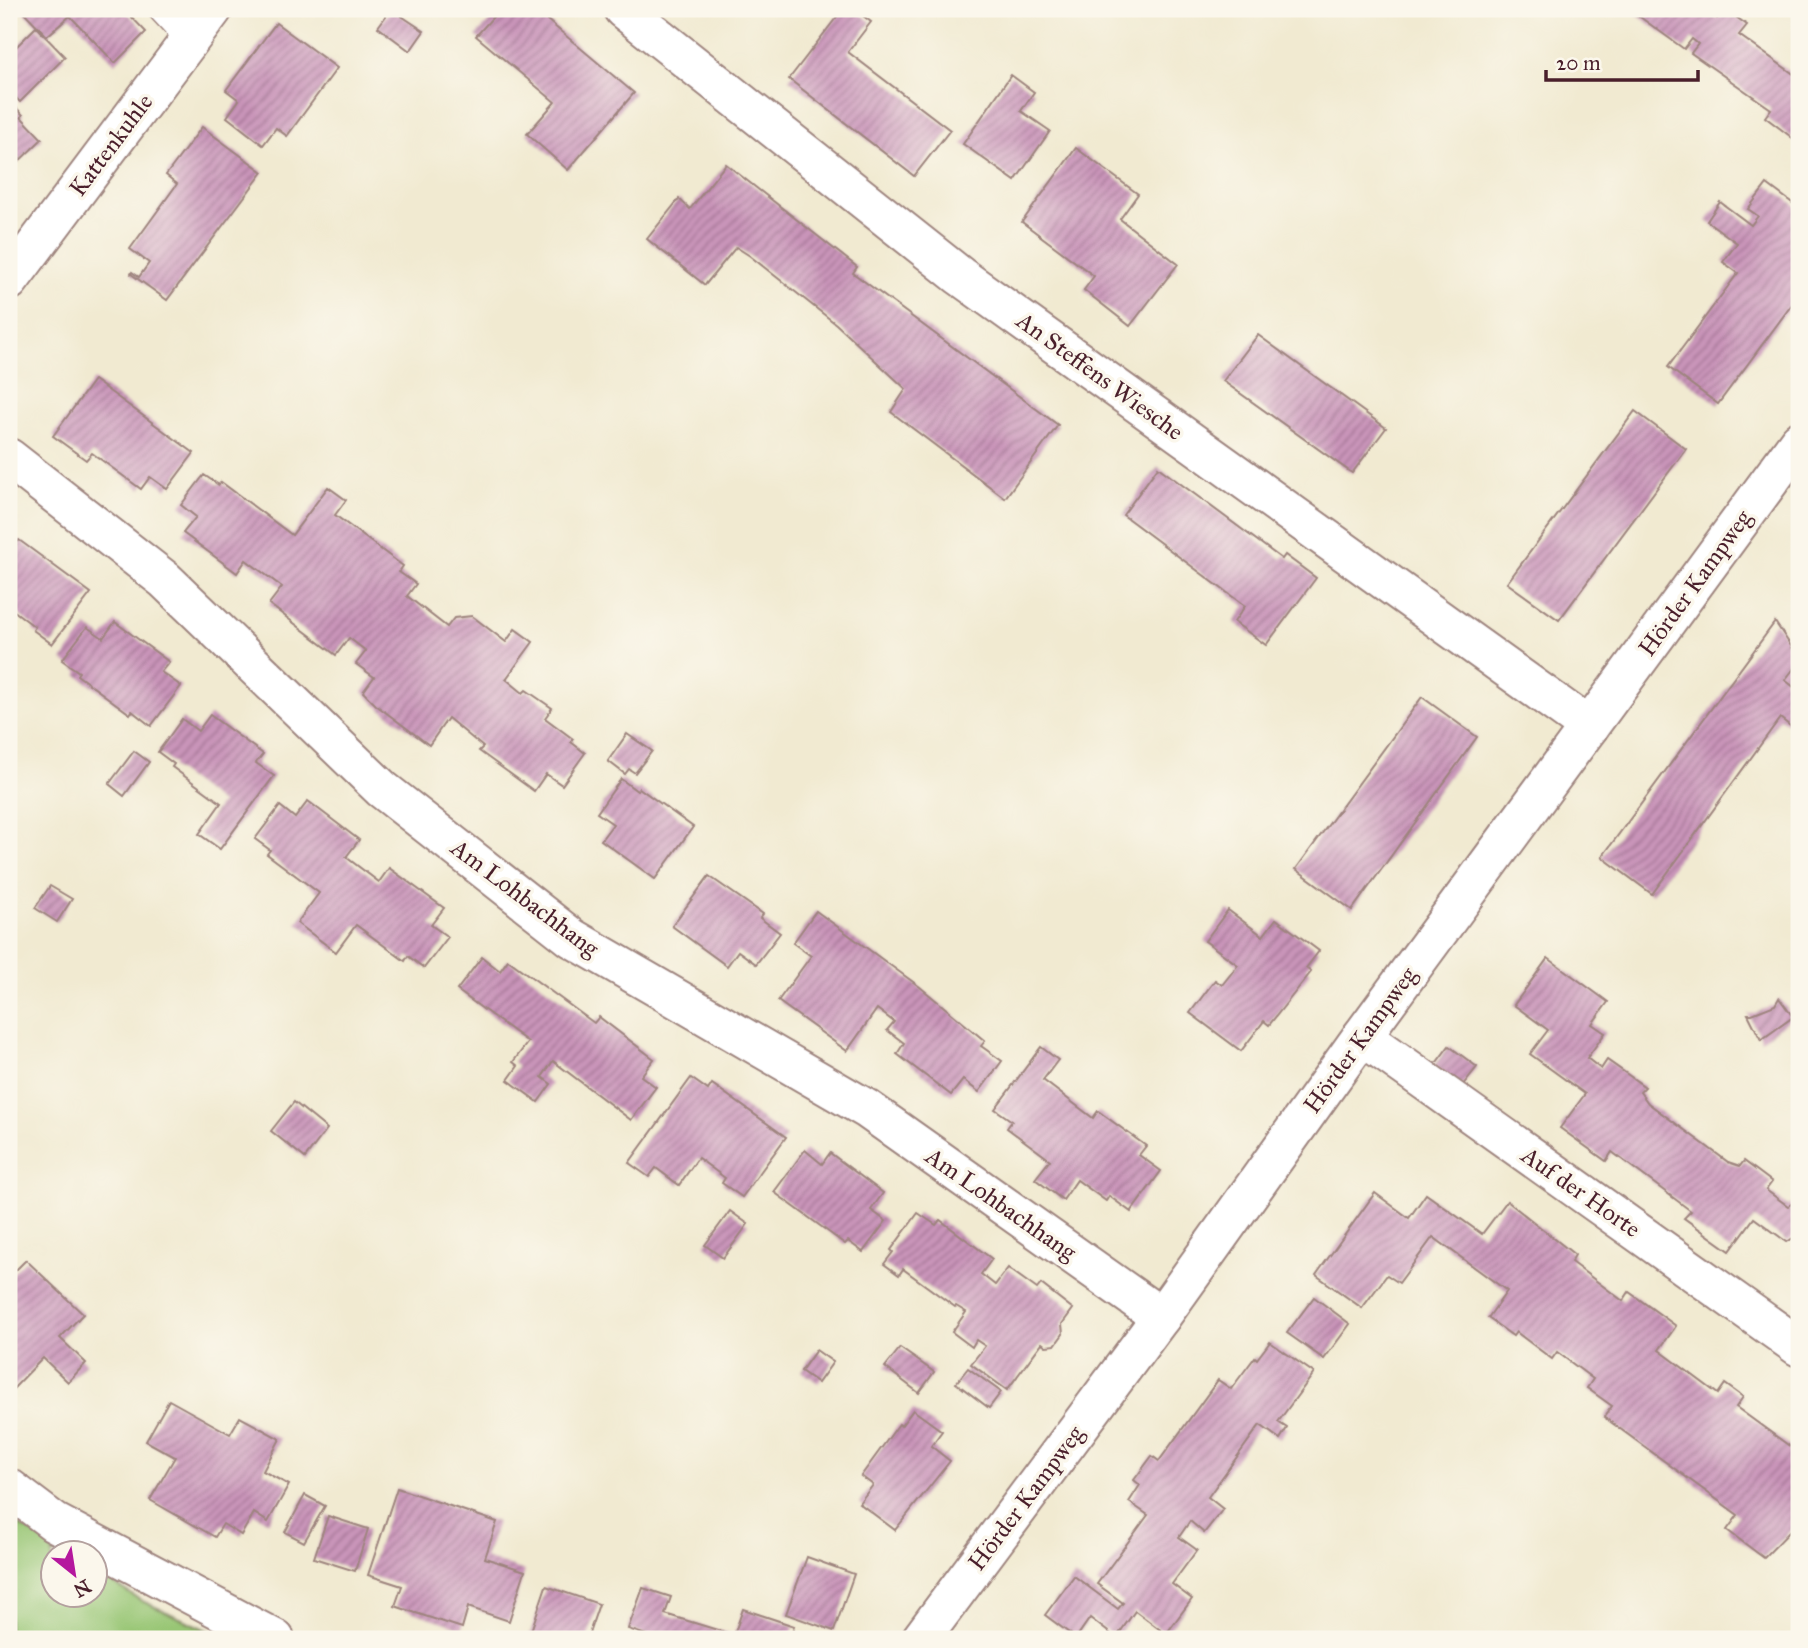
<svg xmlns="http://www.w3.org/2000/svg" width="1808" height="1648" font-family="'IM FELL Great Primer',serif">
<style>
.grass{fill:#98c674;stroke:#717250;stroke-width:2}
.building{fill:url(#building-hatch)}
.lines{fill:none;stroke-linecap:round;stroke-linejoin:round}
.lane-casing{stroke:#9e847e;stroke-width:33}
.street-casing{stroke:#9e847e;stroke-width:42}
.lane{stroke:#fff;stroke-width:30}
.street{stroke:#fff;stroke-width:38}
.labels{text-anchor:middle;stroke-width:7;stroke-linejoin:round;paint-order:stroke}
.street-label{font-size:24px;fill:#4a1f2b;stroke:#fbf7ec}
</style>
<defs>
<pattern id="building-hatch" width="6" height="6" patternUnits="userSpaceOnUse" patternTransform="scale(1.75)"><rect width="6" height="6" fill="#c994b9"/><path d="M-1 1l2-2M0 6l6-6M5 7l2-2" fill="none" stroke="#a57897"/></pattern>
</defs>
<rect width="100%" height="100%" fill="#fbf7ec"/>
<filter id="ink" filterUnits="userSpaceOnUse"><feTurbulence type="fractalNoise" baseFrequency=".0143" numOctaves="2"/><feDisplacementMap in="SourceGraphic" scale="14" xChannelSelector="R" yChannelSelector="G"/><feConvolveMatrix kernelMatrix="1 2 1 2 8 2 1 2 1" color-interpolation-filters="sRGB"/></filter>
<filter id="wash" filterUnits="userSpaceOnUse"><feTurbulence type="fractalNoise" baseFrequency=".00686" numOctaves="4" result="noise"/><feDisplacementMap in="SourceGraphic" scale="28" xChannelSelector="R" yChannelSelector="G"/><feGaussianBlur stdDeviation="1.57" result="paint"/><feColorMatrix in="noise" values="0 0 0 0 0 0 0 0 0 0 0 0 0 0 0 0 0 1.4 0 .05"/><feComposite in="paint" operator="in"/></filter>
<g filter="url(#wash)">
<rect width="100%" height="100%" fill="#f1ead1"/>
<path class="grass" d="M9,1519L65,1553L52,1554V1596H94L95,1572L142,1601L227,1639H12L9,1633Z"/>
<g id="blocks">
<g class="building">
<path d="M21,9H124L146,32L115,63L70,16L47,36Z"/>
<path d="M391,9L424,31L410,51L378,27Z"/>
<path d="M500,9H534L634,93L568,170L527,134L555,102L476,36Z"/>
<path d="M843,9H854L871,22L848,52L950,130L914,176L789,79Z"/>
<path d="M1629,9H1714L1711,13L1717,18L1725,9L1747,25L1739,35L1795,75L1799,69V143L1765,117L1771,109L1691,53L1698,44L1692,39L1684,49Z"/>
<path d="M276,23L337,68L287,136L276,128L263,145L227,117L239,100L226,90Z"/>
<path d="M36,27L65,57L20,102L9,91V54Z"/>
<path d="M1011,75L1034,92L1021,111L1050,131L1015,181L963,144Z"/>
<path d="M9,100L23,115L21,117L42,139L9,171Z"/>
<path d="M202,127L263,172L167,300L131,274L132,272L139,277L149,263L130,249L177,184L166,175Z"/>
<path d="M1076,148L1138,194L1120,219L1178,264L1130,326L1084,290L1094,276L1022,222Z"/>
<path d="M726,164L857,267L853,273L1058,425L1005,498L891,412L906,389L836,324L750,256L736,247L705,285L647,239L679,199L690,209Z"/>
<path d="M1767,184L1799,208V295L1718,404L1668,367L1738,273L1723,262L1737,243L1707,221L1720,202L1751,225L1758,216L1748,209Z"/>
<path d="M1258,335L1386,428L1352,473L1223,381Z"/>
<path d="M94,380L194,453L167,489L150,477L141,489L92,453L86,460L53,436Z"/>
<path d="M1635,411L1686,449L1559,620L1507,583Z"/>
<path d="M1158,467L1282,559L1285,555L1316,578L1266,645L1234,622L1245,606L1123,515Z"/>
<path d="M204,475L219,485L221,482L292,535L328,487L346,500L335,515L403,566L399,572L416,584L407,596L447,627L454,618L472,616L506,642L515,629L533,642L506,679L523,693L526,690L552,708L545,718L573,739L571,742L585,753L562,785L546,774L534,791L479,751L483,747L448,718L429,745L376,705L363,692L374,677L356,664L366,651L349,638L336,655L269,604L282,587L246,560L237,573L183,533L196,517L181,505Z"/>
<path d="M19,540L91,593L52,644L33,630L35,627L9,607V551Z"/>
<path d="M115,622L169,662L161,672L181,686L151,726L132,711L130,714L77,675L79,672L62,660L87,627L103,638Z"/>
<path d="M1775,622L1799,658V662L1785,680L1799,691V733L1780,718L1652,894L1602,857Z"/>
<path d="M1422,697L1477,737L1352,910L1296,869Z"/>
<path d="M210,715L263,754L256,763L274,776L220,849L199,834L221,803L172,767L174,764L158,752L182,719L198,731Z"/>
<path d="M627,734L652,751L635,773L629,769L625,774L608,761Z"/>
<path d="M134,751L149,762L124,796L109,784Z"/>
<path d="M621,779L637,791L639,788L693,827L655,879L601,840L613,824L597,813Z"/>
<path d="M308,801L359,840L346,857L379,882L389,868L444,908L431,925L448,937L424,968L408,956L405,961L356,925L336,952L297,923L319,893L267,854L270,850L255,839L280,806L295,818Z"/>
<path d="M709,876L763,914L760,918L780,933L756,964L738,951L727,966L672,926Z"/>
<path d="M50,886L72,899L57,922L35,908Z"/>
<path d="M1228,910L1263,936L1276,919L1319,951L1306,968L1311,972L1269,1025L1264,1021L1241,1051L1190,1013L1215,980L1222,985L1238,965L1205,941Z"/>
<path d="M816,911L920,987L985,1041L981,1046L1002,1061L979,1092L963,1080L951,1095L897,1054L904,1043L887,1030L894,1022L877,1009L847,1051L778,1001L811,956L793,943Z"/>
<path d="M482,957L500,971L508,960L594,1023L599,1017L654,1059L641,1076L656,1087L631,1120L553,1061L542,1077L551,1084L538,1102L508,1080L518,1066L513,1062L528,1042L457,990Z"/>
<path d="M1548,958L1608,1002L1592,1024L1605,1033L1587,1058L1601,1069L1607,1060L1645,1087L1640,1092L1648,1103L1728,1162L1740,1166L1744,1161L1772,1182L1766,1190L1788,1206L1799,1199V1234L1787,1242L1754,1218L1730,1251L1684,1218L1691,1211L1612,1152L1606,1161L1560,1128L1585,1094L1530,1054L1548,1030L1514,1005Z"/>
<path d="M1779,998L1793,1017L1761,1040L1748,1014H1752L1775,1005Z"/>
<path d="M1449,1046L1477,1067L1462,1086L1434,1066Z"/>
<path d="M1041,1047L1058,1060L1043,1080L1093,1118L1098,1111L1146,1146L1139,1155L1161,1171L1131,1212L1109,1196L1106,1201L1077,1180L1063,1200L1035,1179L1050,1160L1007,1128L1012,1121L995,1109Z"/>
<path d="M691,1078L708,1090L712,1084L786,1137L742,1197L722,1183L725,1178L698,1158L679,1185L656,1168L649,1177L629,1163Z"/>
<path d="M294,1102L327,1129L305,1158L271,1131Z"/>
<path d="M805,1150L822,1164L830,1153L883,1193L871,1210L886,1221L863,1252L848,1241L845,1244L774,1192Z"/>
<path d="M1375,1193L1409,1218L1426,1194L1482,1234L1507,1201L1575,1255L1571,1262L1623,1301L1629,1292L1676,1326L1659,1350L1718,1394L1725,1384L1743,1397L1736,1407L1799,1453V1530L1796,1525L1764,1558L1727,1530L1738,1515L1604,1417L1612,1406L1587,1388L1593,1379L1557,1352L1552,1359L1516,1332L1513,1336L1488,1318L1507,1291L1433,1237L1399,1283L1387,1275L1362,1308L1316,1275Z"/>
<path d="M730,1211L748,1224L723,1258L705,1245Z"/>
<path d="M918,1213L936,1225L940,1220L992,1259L981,1274L995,1285L1008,1268L1037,1289L1041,1284L1073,1309L1062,1324L1063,1334L1055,1345L1046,1346L1042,1343L1007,1390L971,1364L985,1346L976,1340L972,1347L952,1332L966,1312L956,1306L955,1307L903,1269L899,1275L884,1264L893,1252L891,1250Z"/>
<path d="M26,1260L83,1314L60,1338L86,1363L68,1382L43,1358L9,1393V1277Z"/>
<path d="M1314,1297L1350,1324L1324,1359L1287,1333Z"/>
<path d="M1270,1342L1314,1373L1278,1422L1287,1428L1280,1439L1260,1425L1208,1497L1223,1509L1204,1533L1190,1521L1179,1537L1197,1550L1172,1584L1192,1599L1166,1634L1135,1611L1116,1638L1090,1618L1076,1638L1045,1615L1074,1576L1118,1609L1123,1603L1097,1584L1148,1515L1129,1502L1140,1485L1134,1480L1152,1456L1159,1461L1218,1380L1231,1389L1255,1357L1257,1359Z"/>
<path d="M900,1348L934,1372L919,1393L885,1367Z"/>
<path d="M816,1350L833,1362L818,1383L801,1371Z"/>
<path d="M968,1368L1001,1392L989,1408L956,1383Z"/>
<path d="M169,1400L230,1434L240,1417L280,1439L263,1471L289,1485L268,1522L254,1513L241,1535L223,1524L215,1537L150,1500L175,1457L146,1441Z"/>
<path d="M913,1410L942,1431L931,1446L950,1461L895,1530L859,1503L873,1485L861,1476L899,1424L901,1426Z"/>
<path d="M397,1488L497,1522L485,1558L525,1571L509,1621L468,1607L462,1628L428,1617L395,1606L402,1586L368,1575Z"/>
<path d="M305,1495L325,1506L304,1542L285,1532Z"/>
<path d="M328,1516L368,1529L355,1571L314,1558Z"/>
<path d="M807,1557L854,1574L834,1631L786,1614Z"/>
<path d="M546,1586L599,1604L587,1639H535L529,1637Z"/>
<path d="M643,1588L671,1597L665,1614L734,1635L743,1609L794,1626L790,1639H658L628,1629Z"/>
</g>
</g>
</g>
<g filter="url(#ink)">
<use href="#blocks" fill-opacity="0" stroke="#9e847e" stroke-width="2"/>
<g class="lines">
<g class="lane-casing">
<path id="lane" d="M164,9L191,38"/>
</g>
<g class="street-casing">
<g id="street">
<path d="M623,9L960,276L1589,727"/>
<path d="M9,281L213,9"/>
<path d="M9,458L165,580L382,789L572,938L867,1109L1161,1317"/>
<path d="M1362,1036L1799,1347"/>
<path d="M9,1488L54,1522L275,1639"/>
<path d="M921,1639L1161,1317L1362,1036L1799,441"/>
</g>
</g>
<use href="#lane" class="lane"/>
<use href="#street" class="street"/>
</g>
</g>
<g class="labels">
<g class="street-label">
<text transform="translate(111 145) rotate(-53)" y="8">Kattenkuhle</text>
<text transform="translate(1100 376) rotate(36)" y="8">An Steffens Wiesche</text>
<text transform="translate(1695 583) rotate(-54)" y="8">Hörder Kampweg</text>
<text transform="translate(525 898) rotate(37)" y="8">Am Lohbachhang</text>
<text transform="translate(1360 1040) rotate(-54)" y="8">Hörder Kampweg</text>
<text transform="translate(1581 1192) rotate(35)" y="8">Auf der Horte</text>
<text transform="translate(1001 1204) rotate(35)" y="8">Am Lohbachhang</text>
<text transform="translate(1026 1498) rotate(-53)" y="8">Hörder Kampweg</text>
</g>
</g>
<rect width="1808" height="1648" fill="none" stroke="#fbf7ec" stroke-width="35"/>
<g transform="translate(74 1574) rotate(150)"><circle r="33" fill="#fbf7ec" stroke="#b4a19f" stroke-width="2"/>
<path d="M0-5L12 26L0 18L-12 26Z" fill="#b5179e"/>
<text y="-10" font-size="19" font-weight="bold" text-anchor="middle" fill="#4a1f2b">N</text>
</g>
<path d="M1546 70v10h152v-10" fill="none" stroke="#4a1f2b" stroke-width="3.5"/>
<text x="1556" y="70" font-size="21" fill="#4a1f2b" stroke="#fbf7ec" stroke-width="5" paint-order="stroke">20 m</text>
</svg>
